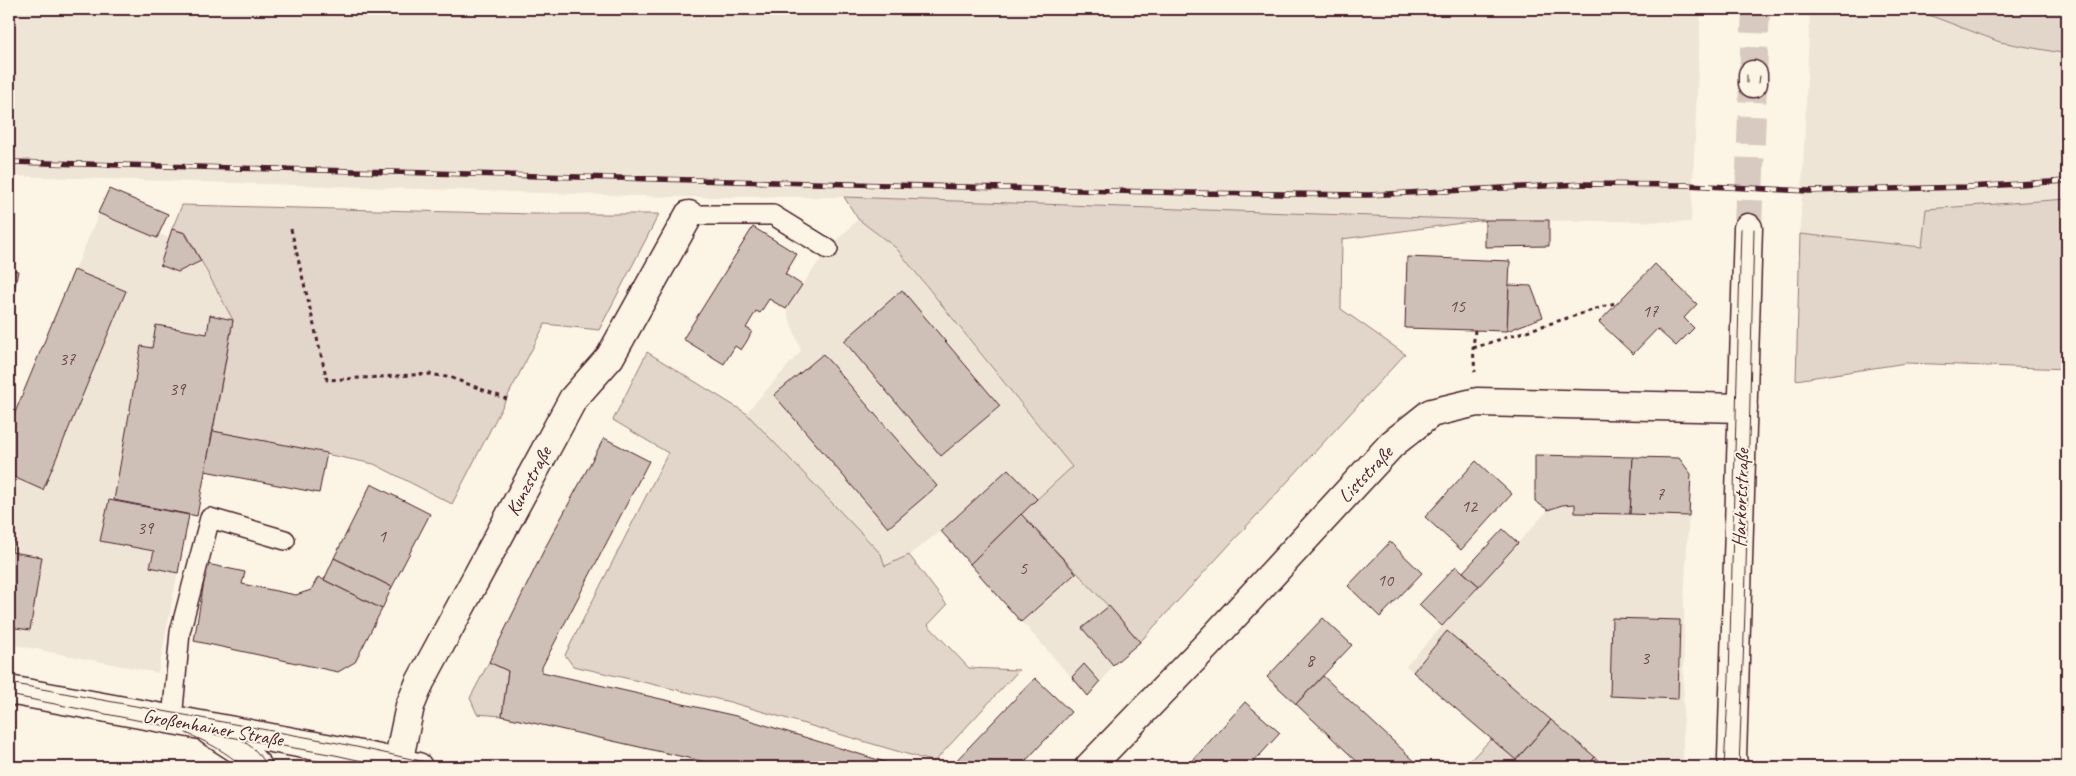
<svg xmlns="http://www.w3.org/2000/svg" width="2076" height="776" font-family="Caveat,sans-serif">
<style>
.built{fill:#eee5d7}
.green{fill:#e2d5ca;stroke:#967a7a}
.building{fill:#cfc0b7;stroke:#4a1f2b}
.lines{fill:none;stroke-linecap:round;stroke-linejoin:round}
.tertiary-tunnel{stroke:#d8cac0;stroke-width:28;stroke-dasharray:28 14;stroke-linecap:butt}
.service-casing{stroke:#4a1f2b;stroke-width:22}
.minor-casing{stroke:#4a1f2b;stroke-width:31}
.tertiary-casing{stroke:#4a1f2b;stroke-width:31}
.secondary-casing{stroke:#4a1f2b;stroke-width:31}
.path{stroke:#4a1f2b;stroke-width:3;stroke-dasharray:4 4;stroke-linecap:butt}
.service{stroke:#fcf5e5;stroke-width:19}
.minor{stroke:#fcf5e5;stroke-width:28}
.tertiary{stroke:#fcf5e5;stroke-width:28}
.secondary{stroke:#fcf5e5;stroke-width:28}
.tram{stroke:#4a1f2b;stroke-width:1}
.rail-casing{stroke:#4a1f2b;stroke-width:5.5}
.rail{stroke:#fcf5e5;stroke-width:4;stroke-dasharray:11;stroke-linecap:butt}
.labels{text-anchor:middle;stroke-width:4;stroke-linejoin:round;paint-order:stroke}
.number-label{font-size:18px;fill:#6b474e}
.street-label{font-size:20px;fill:#4a1f2b;stroke:#fcf5e5}
</style>
<rect width="100%" height="100%" fill="#fcf5e5"/>
<filter id="ink" filterUnits="userSpaceOnUse"><feTurbulence type="fractalNoise" baseFrequency=".02" numOctaves="2"/><feDisplacementMap in="SourceGraphic" scale="10" xChannelSelector="R" yChannelSelector="G"/><feConvolveMatrix kernelMatrix="1 2 1 2 8 2 1 2 1" color-interpolation-filters="sRGB"/></filter>
<g filter="url(#ink)">
<g class="built">
<path d="M9,9H1701L1691,222L1485,220L844,197H670L9,176Z"/>
<path d="M1810,9H1913L2000,42L2067,54V199L1926,209L1922,247L1800,234Z"/>
<path d="M109,189L168,214L159,234L169,238L172,229L185,233L233,320L197,516L189,515L158,673L9,644V427Z"/>
<path d="M858,219L895,248L1072,468L1037,499L1008,470L941,531L909,555L885,566L881,554L746,413L801,351L786,309L802,285L828,249Z"/>
<path d="M1633,457L1679,458L1691,474L1684,603L1683,767H1525L1406,666L1548,510L1562,505L1575,504Z"/>
<path d="M1021,514L1076,573L1109,605L1140,642L1113,665L1106,676L1088,696L970,564Z"/>
</g>
<g class="green">
<path d="M1913,9L2067,10V54L2000,42Z"/>
<path d="M844,197L1485,220L1342,239L1341,309L1405,354L1140,642C1102,597 1061,557 1021,514L1072,467L896,248L858,219Z"/>
<path d="M2067,199V369L1906,363L1796,380L1800,234L1922,247L1926,209Z"/>
<path d="M182,205L533,214H659L599,330L545,324L452,504L374,464L213,431L233,320L186,233L172,229Z"/>
<path d="M647,352L746,413L881,554L885,566L909,555L947,605L928,625L969,668L1019,670L934,762L730,702L573,666L565,655L668,453L613,420Z"/>
<path d="M489,662L508,671L502,716L477,714L470,698Z"/>
<path d="M1491,739L1525,767H1464Z"/>
</g>
<g class="building">
<path d="M109,189L168,214L157,238L98,213Z"/>
<path d="M1485,220H1549V246L1485,247Z"/>
<path d="M753,227L797,254L785,274L802,285L786,309L769,299L760,313L756,311L746,328L752,331L747,341L741,350L735,346L724,364L683,339Z"/>
<path d="M172,229L185,233L201,261L178,272L160,265Z"/>
<path d="M1407,257L1510,261L1507,331L1405,328Z"/>
<path d="M1655,264L1697,304L1684,318L1694,328L1676,346L1657,329L1633,354L1599,322Z"/>
<path d="M9,269L18,271L9,318Z"/>
<path d="M74,270L126,291L43,490L9,475V427Z"/>
<path d="M1509,285L1531,286L1543,317L1507,331Z"/>
<path d="M902,290L1000,406L941,456L844,341Z"/>
<path d="M210,315L233,320L197,516L114,500L141,346L152,348L156,325L207,334Z"/>
<path d="M823,354L937,486L888,528L774,395Z"/>
<path d="M213,431L327,453L319,493L205,471Z"/>
<path d="M604,438L649,461L542,667V672L736,716L901,767H728L502,716L508,671L489,662L546,546Z"/>
<path d="M1535,455L1633,457L1630,514L1575,513V504L1562,505L1548,510L1535,501Z"/>
<path d="M1633,457L1679,458L1691,474L1689,516L1630,514Z"/>
<path d="M1476,461L1512,494L1461,550L1425,517Z"/>
<path d="M1008,469L1037,499L970,564L941,531Z"/>
<path d="M371,484L430,514L392,587L334,558Z"/>
<path d="M109,500L189,515L178,573L150,567L154,551L100,541Z"/>
<path d="M1021,514L1076,573L1021,622L970,564Z"/>
<path d="M1503,529L1518,543L1479,586L1463,572Z"/>
<path d="M9,538L14,539L12,552L42,557L30,630L9,627Z"/>
<path d="M1390,542L1422,573L1380,617L1348,586Z"/>
<path d="M334,558L392,587L382,609L324,580Z"/>
<path d="M207,564L245,572L242,584L296,595L311,590L318,577L382,609L355,662L338,672L194,641Z"/>
<path d="M1456,566L1479,586L1442,626L1419,605Z"/>
<path d="M1109,606L1140,642L1113,665L1082,628Z"/>
<path d="M1323,618L1352,645L1296,704L1267,677Z"/>
<path d="M1612,618L1680,620L1678,699L1610,696Z"/>
<path d="M1447,631L1551,720L1516,760L1413,672Z"/>
<path d="M1084,664L1100,682L1088,696L1072,677Z"/>
<path d="M1323,676L1421,767H1363L1296,704Z"/>
<path d="M1035,678L1071,712L1020,767H950Z"/>
<path d="M1245,702L1280,733L1250,766L1252,767H1201L1193,760Z"/>
<path d="M1551,720L1595,757L1587,767H1525L1516,760Z"/>
<path d="M1595,757L1607,767H1587Z"/>
</g>
<g class="lines">
<g class="tertiary-tunnel">
<path d="M1753,75L1756,9"/>
<path d="M1748,228L1753,83"/>
</g>
<g class="service-casing">
<g id="service">
<path d="M689,215H773L828,249"/>
<path d="M172,720L180,632L210,518L285,540"/>
</g>
</g>
<g class="minor-casing">
<g id="minor">
<path d="M398,763L410,706L420,682L573,399L610,357L689,215"/>
<path d="M1089,767L1207,645L1392,444L1431,413L1477,402L1743,408"/>
</g>
</g>
<g class="tertiary-casing">
<g id="tertiary">
<path d="M1753,83V75"/>
<path d="M1734,767L1732,758L1748,228"/>
</g>
</g>
<g class="secondary-casing">
<g id="secondary">
<path d="M9,690L326,748L418,767"/>
<path d="M210,731L244,753L258,767"/>
</g>
</g>
<g class="path">
<path d="M291,229L327,380L430,374L452,378L507,399"/>
<path d="M1475,330L1473,348L1475,372"/>
<path d="M1473,348L1618,302"/>
<path d="M9,746L14,722"/>
</g>
<use href="#service" class="service"/>
<use href="#minor" class="minor"/>
<use href="#tertiary" class="tertiary"/>
<use href="#secondary" class="secondary"/>
<g class="tram">
<path d="M1747,83V75"/>
<path d="M1759,83L1760,76"/>
<path d="M9,683L338,743L448,767"/>
<path d="M9,695L172,727L335,755L389,767"/>
<path d="M186,733C207,742 227,752 243,767"/>
<path d="M242,740L254,749L270,767"/>
<path d="M1724,767L1729,678L1741,228"/>
<path d="M1739,767L1745,611L1754,229"/>
</g>
<g class="rail-casing">
<path id="rail" d="M9,162L1191,193L1368,195L1583,184L1686,185L1809,191L1968,187L2067,181"/>
</g>
<use href="#rail" class="rail"/>
</g>
</g>
<g class="labels">
<g class="number-label">
<text x="1457" y="312">15</text>
<text x="1650" y="317">17</text>
<text x="67" y="365">37</text>
<text x="177" y="395">39</text>
<text x="1660" y="500">7</text>
<text x="1469" y="512">12</text>
<text x="145" y="534">39</text>
<text x="382" y="542">1</text>
<text x="1023" y="574">5</text>
<text x="1385" y="586">10</text>
<text x="1645" y="664">3</text>
<text x="1310" y="666">8</text>
</g>
<g class="street-label">
<text transform="translate(1365 474) rotate(-47)" y="7">Liststraße</text>
<text transform="translate(528 481) rotate(-62)" y="7">Kunzstraße</text>
<text transform="translate(1740 498) rotate(-88)" y="7">Harkortstraße</text>
<text transform="translate(213 727) rotate(10)" y="7">Großenhainer Straße</text>
</g>
</g>
<rect width="2076" height="776" fill="none" stroke="#fcf5e5" stroke-width="30"/>
<rect x="15" y="15" width="2046" height="746" fill="none" stroke="#4a1f2b" stroke-width="2" filter="url(#ink)"/>
</svg>
